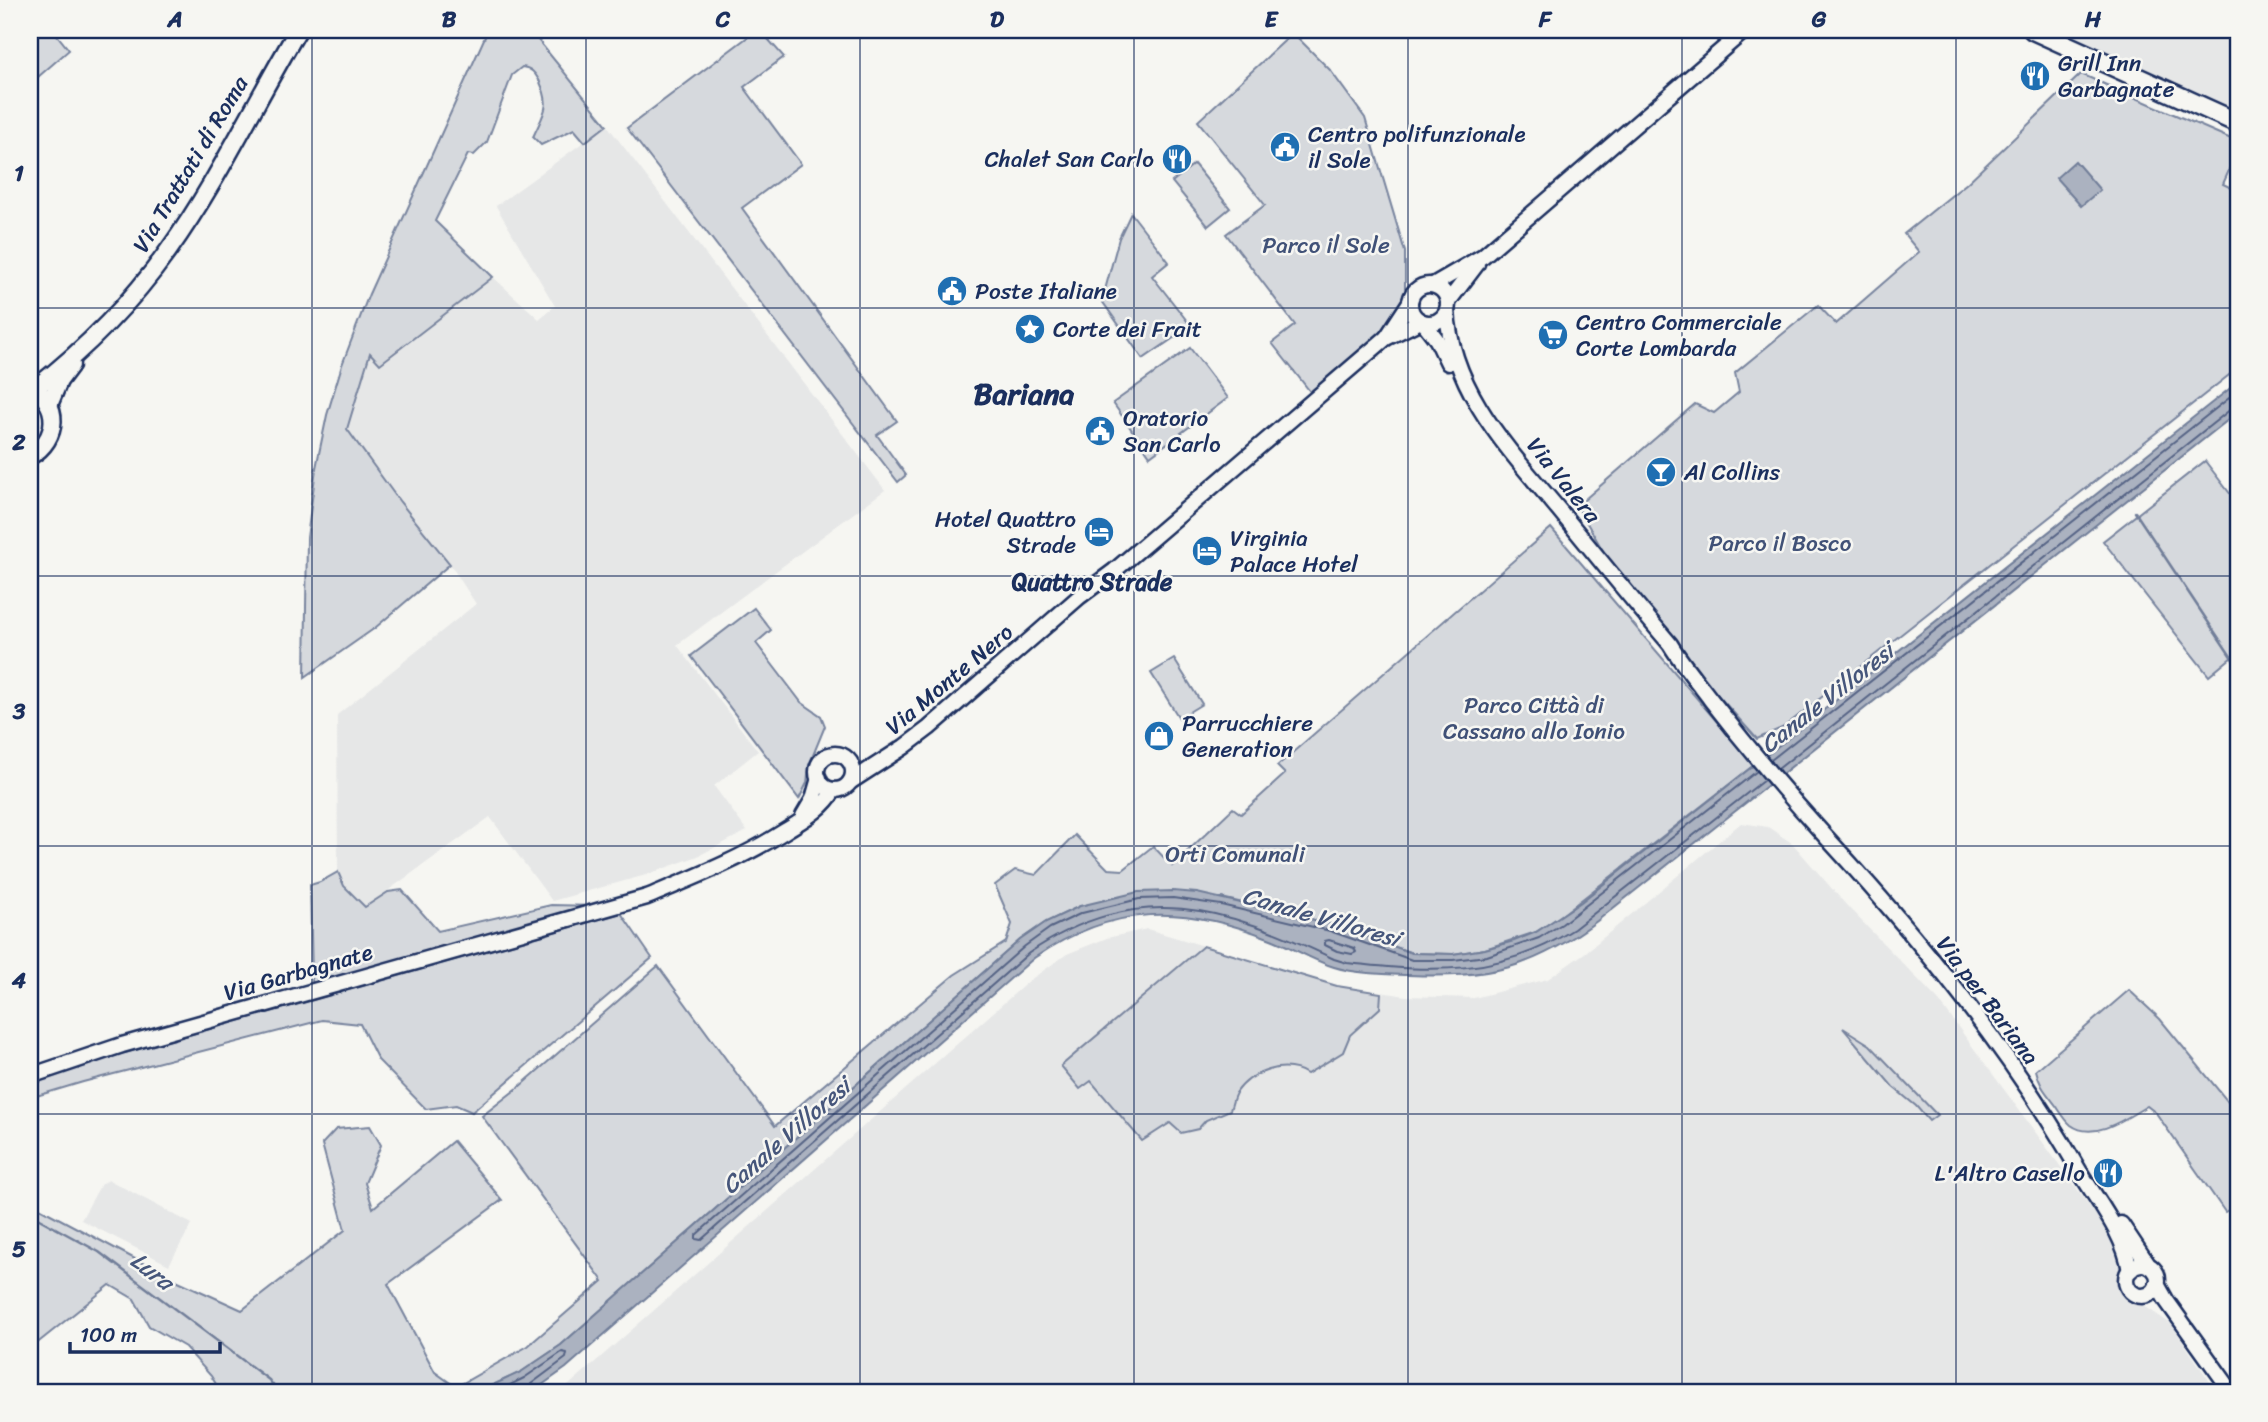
<svg xmlns="http://www.w3.org/2000/svg" width="2268" height="1422" font-family="Sriracha,sans-serif">
<style>
.built{fill:#e6e7e7}
.green{fill:#d6d9dd;stroke:#78849e;stroke-width:2}
.water{fill:#abb2c0;stroke:#717e99;stroke-width:2}
.lines{fill:none;stroke-linecap:round;stroke-linejoin:round}
.shore{stroke:#556385;stroke-width:2}
.stream{stroke:#717e99;stroke-width:2.5}
.tertiary-casing{stroke:#1b2f5e;stroke-width:19}
.secondary-casing{stroke:#1b2f5e;stroke-width:21}
.primary-casing{stroke:#1b2f5e;stroke-width:23}
.tertiary{stroke:#f6f6f2;stroke-width:14}
.secondary{stroke:#f6f6f2;stroke-width:16}
.primary{stroke:#f6f6f2;stroke-width:18}
.grid{fill:none;stroke:#1b2f5e;stroke-width:2;stroke-opacity:0.55}
.labels{text-anchor:middle;stroke-width:5;stroke-linejoin:round;paint-order:stroke}
.poi-label{font-size:23px;fill:#1b2f5e;stroke:#f6f6f2;text-anchor:start}
.street-label{font-size:23px;fill:#1b2f5e;stroke:#f6f6f2}
.park-label{font-size:23px;fill:#405177;stroke:#f6f6f2}
.neighbourhood-label{font-size:24px;font-weight:bold;fill:#1b2f5e;stroke:#f6f6f2}
.water-label{font-size:24px;font-style:italic;fill:#46567b;stroke:#f6f6f2}
.district-label{font-size:30px;font-weight:bold;fill:#1b2f5e;stroke:#f6f6f2}
.neatline{fill:none;stroke:#1b2f5e;stroke-width:2.5}
.grid-label{font-size:23px;text-anchor:middle;font-weight:bold;fill:#1b2f5e}
</style>
<rect width="100%" height="100%" fill="#f6f6f2"/>
<filter id="ink" filterUnits="userSpaceOnUse"><feTurbulence type="fractalNoise" baseFrequency=".0143" numOctaves="2"/><feDisplacementMap in="SourceGraphic" scale="14" xChannelSelector="R" yChannelSelector="G"/><feConvolveMatrix kernelMatrix="1 2 1 2 8 2 1 2 1" color-interpolation-filters="sRGB"/></filter>
<g filter="url(#ink)">
<g class="built">
<path d="M2061,30H2238V86L2228,108Z"/>
<path d="M607,125L885,490L677,645L758,751L714,786L747,831L698,856L646,875L552,901L490,817L365,907L344,886L338,872L337,715L476,604L450,564L400,502L347,429L370,352L380,364L493,277L539,319L555,306L496,206Z"/>
<path d="M1741,823L1768,827L1793,844L1847,906L1939,1001L2097,1216L2114,1243L2124,1270L2122,1280L2128,1295L2171,1324L2217,1392H561L1030,980L1067,954L1107,938L1147,929L1336,985L1406,996L1474,998L1548,979L1586,952Z"/>
<path d="M109,1180L192,1224L169,1265L81,1220L101,1184Z"/>
</g>
<g class="green">
<path d="M30,30H53L69,50L30,84Z"/>
<path d="M488,30H530L607,125L585,142L574,129L541,145L533,137C544,112 552,107 539,80C535,73 531,68 522,67L512,75L487,142L474,155L468,154L435,221L493,277L380,364L370,353L347,429L400,502L450,564L375,628L305,677L307,538L316,468L327,415L342,365L369,294Z"/>
<path d="M757,30H760L784,57L744,87L801,164L742,208L897,421L877,435L906,475L898,482L627,128Z"/>
<path d="M1293,33L1330,70L1365,118L1405,252V292L1393,320L1376,341L1312,394L1272,343L1295,325L1226,234L1265,205L1198,121Z"/>
<path d="M2081,74L2238,142V150L2223,184L2238,191V368L1784,727L1757,739L1630,597L1577,506L1695,404L1714,413L1739,392L1735,373L1818,305L1836,324L1919,252L1904,234L1967,183Z"/>
<path d="M1194,164L1230,208L1208,226L1172,182Z"/>
<path d="M1131,213L1169,262L1152,276L1191,326L1143,359L1102,301L1119,238Z"/>
<path d="M1190,348L1228,398L1150,456L1113,403Z"/>
<path d="M2205,461L2238,504V652L2209,676L2103,541Z"/>
<path d="M1551,528L1754,765L1558,918L1536,932L1485,949L1453,954L1412,953L1331,924L1222,898L1080,906L1046,922L1020,940L561,1345L521,1372L478,1392H221L211,1376L185,1347L149,1326L134,1299L110,1285L30,1349V1203L165,1275L242,1310L345,1230L322,1144L336,1129L370,1126L381,1145L365,1183L373,1208L453,1141L502,1200L388,1284L435,1372L456,1387L528,1346L603,1281L482,1116L519,1087L658,966L775,1126L954,975L1006,942L1012,924L995,885L1015,870L1036,875L1075,835L1108,869L1123,870L1153,846L1172,866L1233,808L1241,814L1285,774L1277,766Z"/>
<path d="M754,608L771,630L756,643L801,702L821,716L825,726L809,765L807,783L799,799L691,656Z"/>
<path d="M1174,659L1202,704L1179,718L1151,673Z"/>
<path d="M338,872L344,886L365,907L388,892L402,890L438,931L551,905L596,906L312,983L310,885L320,882Z"/>
<path d="M621,913L652,958L472,1112L456,1105L426,1109L378,1060L360,1024L322,1020L83,1082L30,1098V1085L82,1065Z"/>
<path d="M1203,946L1337,986L1381,993L1380,1008L1350,1035L1343,1052L1307,1074C1285,1060 1251,1071 1236,1093C1233,1098 1232,1105 1230,1110L1206,1120L1198,1129L1181,1133L1170,1123L1142,1141L1091,1081L1080,1089L1061,1066Z"/>
<path d="M2129,990L2160,1019L2238,1114V1204L2225,1212L2156,1113L2147,1106C2128,1117 2094,1142 2071,1125C2066,1121 2061,1113 2057,1107C2047,1093 2040,1088 2036,1070Z"/>
<path d="M1843,1028L1870,1045L1937,1115L1929,1121L1916,1106L1893,1087Z"/>
</g>
<g class="water">
<path d="M2075,161L2100,190L2081,206L2056,178Z"/>
<path d="M2238,382V412L1597,921C1531,970 1488,978 1408,975C1384,974 1357,974 1334,967C1312,960 1292,947 1271,939C1183,904 1113,904 1034,958L566,1368L532,1392H478L521,1372L561,1345L1020,940L1046,922L1080,906L1138,892L1173,891L1197,893L1332,924L1412,953L1453,954L1485,949L1514,941L1536,932L1581,902Z"/>
</g>
<g class="lines">
<g class="shore">
<path d="M1771,760L2238,391"/>
<path d="M1778,769L2231,409L2238,407"/>
<path d="M1757,771L1562,924L1539,938L1487,956L1453,960H1412L1330,931L1221,905L1173,898L1139,899L1082,913L1050,928L1025,946L696,1235V1239L701,1240L1029,953C1138,879 1225,907 1334,959L1347,963C1430,972 1501,977 1574,929L1764,780"/>
<path d="M1329,940L1354,948L1356,952L1352,954L1337,951L1325,945V941Z"/>
<path d="M496,1392L524,1378L562,1352L567,1353L566,1358L531,1384L529,1392"/>
</g>
<g class="stream">
<path d="M2135,512L2238,667"/>
<path d="M30,1214L99,1252L269,1380L278,1392"/>
</g>
<g class="tertiary-casing">
<g id="tertiary">
<circle cx="1429" cy="304" r="19"/>
<path d="M1433,285L1483,256L1745,30"/>
<path d="M1448,302L1477,264"/>
<path d="M1447,310C1451,393 1514,455 1564,516C1599,559 1634,602 1670,644C1682,664 1697,681 1711,700C1748,748 1786,793 1827,838C1920,939 2008,1048 2077,1167C2096,1200 2124,1232 2130,1271"/>
<path d="M1424,323L1437,340L1448,363"/>
<path d="M1387,337L1410,302"/>
<circle cx="835" cy="772" r="18"/>
<path d="M850,782L904,747L929,728L1079,597L1114,571L1386,338L1421,321"/>
<path d="M803,816L813,799L819,778"/>
<path d="M30,1076L122,1045L647,897C695,877 741,859 785,831C804,819 822,810 834,790"/>
<path d="M2121,1224L2149,1266"/>
<circle cx="2142" cy="1280" r="16"/>
<path d="M2157,1284L2166,1300L2232,1392"/>
</g>
</g>
<g class="secondary-casing">
<g id="secondary">
<path d="M30,387C61,402 59,440 30,456"/>
<path d="M34,389C84,350 131,303 168,251C217,183 255,102 298,30"/>
<path d="M49,405L59,381L71,365"/>
</g>
</g>
<g class="primary-casing">
<path id="primary" d="M2033,30L2238,123"/>
</g>
<use href="#tertiary" class="tertiary"/>
<use href="#secondary" class="secondary"/>
<use href="#primary" class="primary"/>
</g>
</g>
<path class="grid" d="M312,30V1392M586,30V1392M860,30V1392M1134,30V1392M1408,30V1392M1682,30V1392M1956,30V1392M30,308H2238M30,576H2238M30,846H2238M30,1114H2238"/>
<defs>
<g id="restaurant-disc" transform="scale(1.575)"><circle r="9.5" fill="#1f6fb2" stroke="#f6f6f2"/><path d="M-5-6h1v4h1v-4h1v4h1v-4h1v5L-1.5 .5V6h-2V.5L-5-1ZM5-6V6H3V1.5H1.5Q1.5-4 5-6Z" fill="#fff"/></g>
<g id="civic-disc" transform="scale(1.575)"><circle r="9.5" fill="#1f6fb2" stroke="#f6f6f2"/><path d="M-.6-6.5H3V-4.5H.6V-3L4-1V1h2V6H-6V1h2V-1L-.6-3ZM-1.2 2.5V6h2.4V2.5Z" fill="#fff"/></g>
<g id="sight-disc" transform="scale(1.575)"><circle r="9.5" fill="#1f6fb2" stroke="#f6f6f2"/><path d="M0-6L1.8-2.2L6-1.7L2.9 1.2L3.7 5.4L0 3.3L-3.7 5.4L-2.9 1.2L-6-1.7L-1.8-2.2Z" fill="#fff"/></g>
<g id="supermarket-disc" transform="scale(1.575)"><circle r="9.5" fill="#1f6fb2" stroke="#f6f6f2"/><path d="M-6-5.5h2.5l.6 2H6L4.5 2H-2.5L-4.4-4H-6ZM-1.5 3.2a1.3 1.3 0 1 0 .1 0ZM3 3.2a1.3 1.3 0 1 0 .1 0Z" fill="#fff"/></g>
<g id="bar-disc" transform="scale(1.575)"><circle r="9.5" fill="#1f6fb2" stroke="#f6f6f2"/><path d="M-6-5H6L.8 .8V4.5H3.5V6h-7V4.5H-.8V.8Z" fill="#fff"/></g>
<g id="hotel-disc" transform="scale(1.575)"><circle r="9.5" fill="#1f6fb2" stroke="#f6f6f2"/><path d="M-6-4.5h1.5V1H6V5H4.5V3h-9V5H-6ZM-4 0a1.8 1.8 0 1 1 3.6 0ZM.5 0V-2.5h3Q6-2.5 6 0Z" fill="#fff"/></g>
<g id="shop-disc" transform="scale(1.575)"><circle r="9.5" fill="#1f6fb2" stroke="#f6f6f2"/><path d="M-5-2.5h2.3a2.7 3.5 0 0 1 5.4 0H5L5.5 6h-11ZM-1.5-2.5h3a1.5 2.3 0 0 0-3 0Z" fill="#fff"/></g>
</defs>
<g fill-rule="evenodd">
<use href="#restaurant-disc" x="2035" y="76"/>
<use href="#civic-disc" x="1285" y="147"/>
<use href="#restaurant-disc" x="1177" y="159"/>
<use href="#civic-disc" x="952" y="291"/>
<use href="#sight-disc" x="1030" y="329"/>
<use href="#supermarket-disc" x="1553" y="335"/>
<use href="#civic-disc" x="1100" y="431"/>
<use href="#bar-disc" x="1661" y="472"/>
<use href="#hotel-disc" x="1099" y="532"/>
<use href="#hotel-disc" x="1207" y="551"/>
<use href="#shop-disc" x="1159" y="736"/>
<use href="#restaurant-disc" x="2108" y="1173"/>
</g>
<g class="labels">
<g class="poi-label">
<text x="2058" y="71">Grill Inn<tspan x="2058" dy="26">Garbagnate</tspan></text>
<text x="1308" y="142">Centro polifunzionale<tspan x="1308" dy="26">il Sole</tspan></text>
<text x="1154" y="167" text-anchor="end">Chalet San Carlo</text>
<text x="975" y="299">Poste Italiane</text>
<text x="1576" y="330">Centro Commerciale<tspan x="1576" dy="26">Corte Lombarda</tspan></text>
<text x="1053" y="337">Corte dei Frait</text>
<text x="1123" y="426">Oratorio<tspan x="1123" dy="26">San Carlo</tspan></text>
<text x="1684" y="480">Al Collins</text>
<text x="1076" y="527" text-anchor="end">Hotel Quattro<tspan x="1076" dy="26">Strade</tspan></text>
<text x="1230" y="546">Virginia<tspan x="1230" dy="26">Palace Hotel</tspan></text>
<text x="1182" y="731">Parrucchiere<tspan x="1182" dy="26">Generation</tspan></text>
<text x="2085" y="1181" text-anchor="end">L'Altro Casello</text>
</g>
<g class="street-label">
<text transform="translate(190 164) rotate(-59)" y="8">Via Trattati di Roma</text>
<text transform="translate(1564 480) rotate(51)" y="8">Via Valera</text>
<text transform="translate(949 679) rotate(-40)" y="8">Via Monte Nero</text>
<text transform="translate(298 972) rotate(-16)" y="8">Via Garbagnate</text>
<text transform="translate(1988 1000) rotate(53)" y="8">Via per Bariana</text>
</g>
<g class="park-label">
<text x="1326" y="253">Parco il Sole</text>
<text x="1780" y="551">Parco il Bosco</text>
<text x="1534" y="713">Parco Città di<tspan x="1534" dy="26">Cassano allo Ionio</tspan></text>
<text x="1235" y="862">Orti Comunali</text>
</g>
<g class="neighbourhood-label">
<text x="1092" y="590">Quattro Strade</text>
</g>
<g class="water-label">
<text transform="translate(1827 698) rotate(-38)" y="8">Canale Villoresi</text>
<text transform="translate(1321 917) rotate(16)" y="8">Canale Villoresi</text>
<text transform="translate(786 1136) rotate(-41)" y="8">Canale Villoresi</text>
<text transform="translate(152 1271) rotate(37)" y="8">Lura</text>
</g>
<g class="district-label">
<text x="1024" y="404">Bariana</text>
</g>
</g>
<rect width="2268" height="1422" fill="none" stroke="#f6f6f2" stroke-width="77"/>
<path d="M70 1342v10h150v-10" fill="none" stroke="#1b2f5e" stroke-width="3.5"/>
<text x="80" y="1342" font-size="21" fill="#1b2f5e" stroke="#f6f6f2" stroke-width="5" paint-order="stroke">100 m</text>
<rect x="38" y="38" width="2192" height="1346" class="neatline"/>
<g class="grid-label">
<text x="175" y="27">A</text>
<text x="449" y="27">B</text>
<text x="723" y="27">C</text>
<text x="997" y="27">D</text>
<text x="1271" y="27">E</text>
<text x="1545" y="27">F</text>
<text x="1819" y="27">G</text>
<text x="2093" y="27">H</text>
<text x="19" y="181">1</text>
<text x="19" y="450">2</text>
<text x="19" y="719">3</text>
<text x="19" y="988">4</text>
<text x="19" y="1257">5</text>
</g>
</svg>
